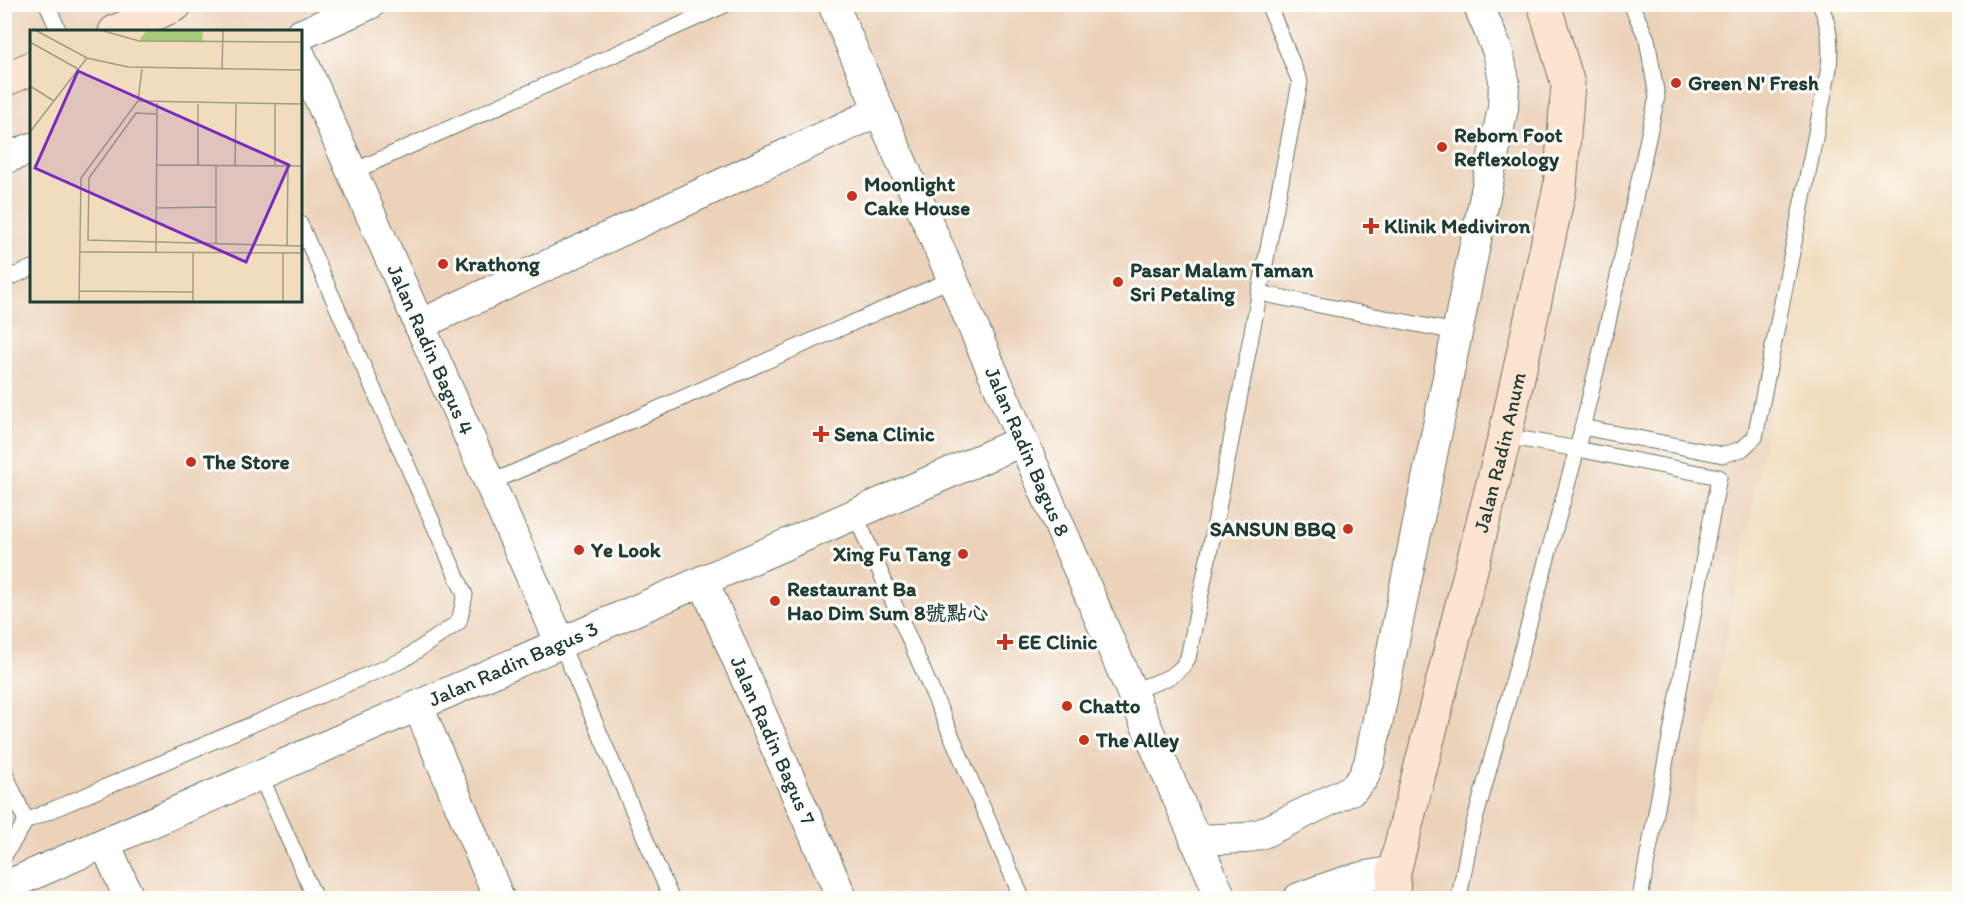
<svg xmlns="http://www.w3.org/2000/svg" width="1964" height="903" font-family="Itim,'LXGW WenKai TC',sans-serif">
<style>
.built{fill:#ecd2b9;fill-rule:evenodd}
.lines{fill:none;stroke-linecap:round;stroke-linejoin:round}
.lane-casing{stroke:#687564;stroke-width:17}
.street-casing{stroke:#687564;stroke-width:32}
.secondary-casing{stroke:#687564;stroke-width:35}
.lane{stroke:#fff;stroke-width:15}
.street{stroke:#fff;stroke-width:30}
.secondary{stroke:#fde4d1;stroke-width:33}
.poi-dot{fill:#c8321e;stroke:#fdfcf7;stroke-width:2}
.labels{text-anchor:middle;stroke-width:6;stroke-linejoin:round;paint-order:stroke}
.poi-label{font-size:21px;font-weight:bold;fill:#1f3d34;stroke:#fdfcf7;text-anchor:start}
.street-label{font-size:21px;fill:#1f3d34;stroke:#fdfcf7}
.inset-road{fill:none;stroke:#9d9d86;stroke-width:1.5}
.view{fill:#7b2cbf;fill-opacity:0.15;stroke:#7b2cbf;stroke-width:3}
.inset-edge{fill:none;stroke:#1f3d34;stroke-width:3}
</style>
<rect width="100%" height="100%" fill="#fdfcf7"/>
<filter id="ink" filterUnits="userSpaceOnUse"><feTurbulence type="fractalNoise" baseFrequency=".0167" numOctaves="2"/><feDisplacementMap in="SourceGraphic" scale="12" xChannelSelector="R" yChannelSelector="G"/><feConvolveMatrix kernelMatrix="1 2 1 2 8 2 1 2 1" color-interpolation-filters="sRGB"/></filter>
<filter id="wash" filterUnits="userSpaceOnUse"><feTurbulence type="fractalNoise" baseFrequency=".008" numOctaves="4" result="noise"/><feDisplacementMap in="SourceGraphic" scale="24" xChannelSelector="R" yChannelSelector="G"/><feGaussianBlur stdDeviation="1.35" result="paint"/><feColorMatrix in="noise" values="0 0 0 0 0 0 0 0 0 0 0 0 0 0 0 0 0 1.4 0 .05"/><feComposite in="paint" operator="in"/></filter>
<g filter="url(#wash)">
<rect width="100%" height="100%" fill="#f1ddbd"/>
<path class="built" d="M5,5H1832L1844,32L1676,898H5ZM32,32H300V300H32Z"/>
</g>
<g filter="url(#ink)">
<g class="lines">
<g class="lane-casing">
<g id="lane">
<path d="M47,4L59,32"/>
<path d="M352,172L727,4"/>
<path d="M4,280L32,268"/>
<path d="M1259,293L1456,332"/>
<path d="M1582,427L1723,455L1742,449L1755,437L1829,68C1831,45 1830,26 1820,4"/>
<path d="M1505,436L1577,449L1608,322L1657,97L1647,39L1631,4"/>
<path d="M490,483L952,279"/>
<path d="M855,514L1022,898"/>
<path d="M561,644L671,898"/>
<path d="M1131,691C1152,683 1177,680 1188,658L1216,519L1300,82L1268,4"/>
<path d="M4,771L26,821"/>
<path d="M260,775L315,898"/>
<path d="M4,856L26,821L403,660L459,622L465,595L300,224"/>
<path d="M1459,898L1470,838L1577,449L1719,477L1640,898"/>
</g>
</g>
<g class="street-casing">
<g id="street">
<path id="s1" d="M833,4L1221,898"/>
<path d="M300,35L370,4"/>
<path id="s2" d="M300,55L561,644"/>
<path d="M4,159L32,148"/>
<path d="M419,325L879,111"/>
<path id="s3" d="M703,581L842,898"/>
<path d="M418,706L499,898"/>
<path d="M1195,840L1246,838L1263,833L1353,789L1363,778L1369,763L1503,108L1504,80L1498,52L1478,4"/>
<path d="M105,843L129,898"/>
<path id="s4" d="M4,887L1022,441"/>
<path d="M1299,898C1330,886 1361,875 1394,872"/>
</g>
</g>
<g class="secondary-casing">
<g id="secondary">
<path d="M115,32L176,4"/>
<path d="M4,80L32,68"/>
<path id="s5" d="M1393,898L1394,872L1505,436L1560,187L1568,84L1544,4"/>
</g>
</g>
<use href="#lane" class="lane"/>
<use href="#street" class="street"/>
<use href="#secondary" class="secondary"/>
</g>
</g>
<g class="poi-dot">
<circle cx="1676" cy="83" r="6"/>
<circle cx="1442" cy="147" r="6"/>
<circle cx="852" cy="196" r="6"/>
<path d="M1368 217h6v6h6v6h-6v6h-6v-6h-6v-6h6z"/>
<circle cx="443" cy="264" r="6"/>
<circle cx="1118" cy="282" r="6"/>
<path d="M818 425h6v6h6v6h-6v6h-6v-6h-6v-6h6z"/>
<circle cx="191" cy="462" r="6"/>
<circle cx="1348" cy="529" r="6"/>
<circle cx="579" cy="550" r="6"/>
<circle cx="963" cy="554" r="6"/>
<circle cx="775" cy="601" r="6"/>
<path d="M1002 633h6v6h6v6h-6v6h-6v-6h-6v-6h6z"/>
<circle cx="1067" cy="706" r="6"/>
<circle cx="1084" cy="740" r="6"/>
</g>
<g class="labels">
<g class="poi-label">
<text x="1688" y="90">Green N' Fresh</text>
<text x="1454" y="142">Reborn Foot<tspan x="1454" dy="24">Reflexology</tspan></text>
<text x="864" y="191">Moonlight<tspan x="864" dy="24">Cake House</tspan></text>
<text x="1384" y="233">Klinik Mediviron</text>
<text x="455" y="271">Krathong</text>
<text x="1130" y="277">Pasar Malam Taman<tspan x="1130" dy="24">Sri Petaling</tspan></text>
<text x="834" y="441">Sena Clinic</text>
<text x="203" y="469">The Store</text>
<text x="1336" y="536" text-anchor="end">SANSUN BBQ</text>
<text x="591" y="557">Ye Look</text>
<text x="951" y="561" text-anchor="end">Xing Fu Tang</text>
<text x="787" y="596">Restaurant Ba<tspan x="787" dy="24">Hao Dim Sum 8號點心</tspan></text>
<text x="1018" y="649">EE Clinic</text>
<text x="1079" y="713">Chatto</text>
<text x="1096" y="747">The Alley</text>
</g>
<g class="street-label">
<text dy="7" stroke="none"><textPath href="#s2" startOffset="322">Jalan Radin Bagus 4</textPath></text>
<text dy="7" stroke="none"><textPath href="#s1" startOffset="488">Jalan Radin Bagus 8</textPath></text>
<text dy="7" stroke="none"><textPath href="#s5" startOffset="459">Jalan Radin Anum</textPath></text>
<text dy="7" stroke="none"><textPath href="#s4" startOffset="556">Jalan Radin Bagus 3</textPath></text>
<text dy="7" stroke="none"><textPath href="#s3" startOffset="174">Jalan Radin Bagus 7</textPath></text>
</g>
</g>
<g transform="translate(30 30)">
<rect width="272" height="272" fill="#f1ddbd"/>
<path d="M116,1H173L172,11H109Z" fill="#a5cc77"/>
<path class="inset-road" d="M7,1L57,28L98,37L271,40M74,1L109,11L271,12M0,12L48,39M192,40L193,1M0,56L24,71M108,71L271,74M127,84L106,83L59,148L58,210L271,216M0,102L57,28M127,135L271,136M168,136V74M205,136L206,74M245,136V74M126,178L186,177M186,214V136M257,215L258,136M49,222L271,223M126,222L127,73M253,223V271M49,261L163,262M49,271L51,148L108,71L112,39M163,271V223"/>
<path class="view" d="M48,41L259,135L216,232L5,138Z"/>
<rect width="272" height="272" class="inset-edge"/>
</g>
<rect width="1964" height="903" fill="none" stroke="#fdfcf7" stroke-width="24"/>
</svg>
